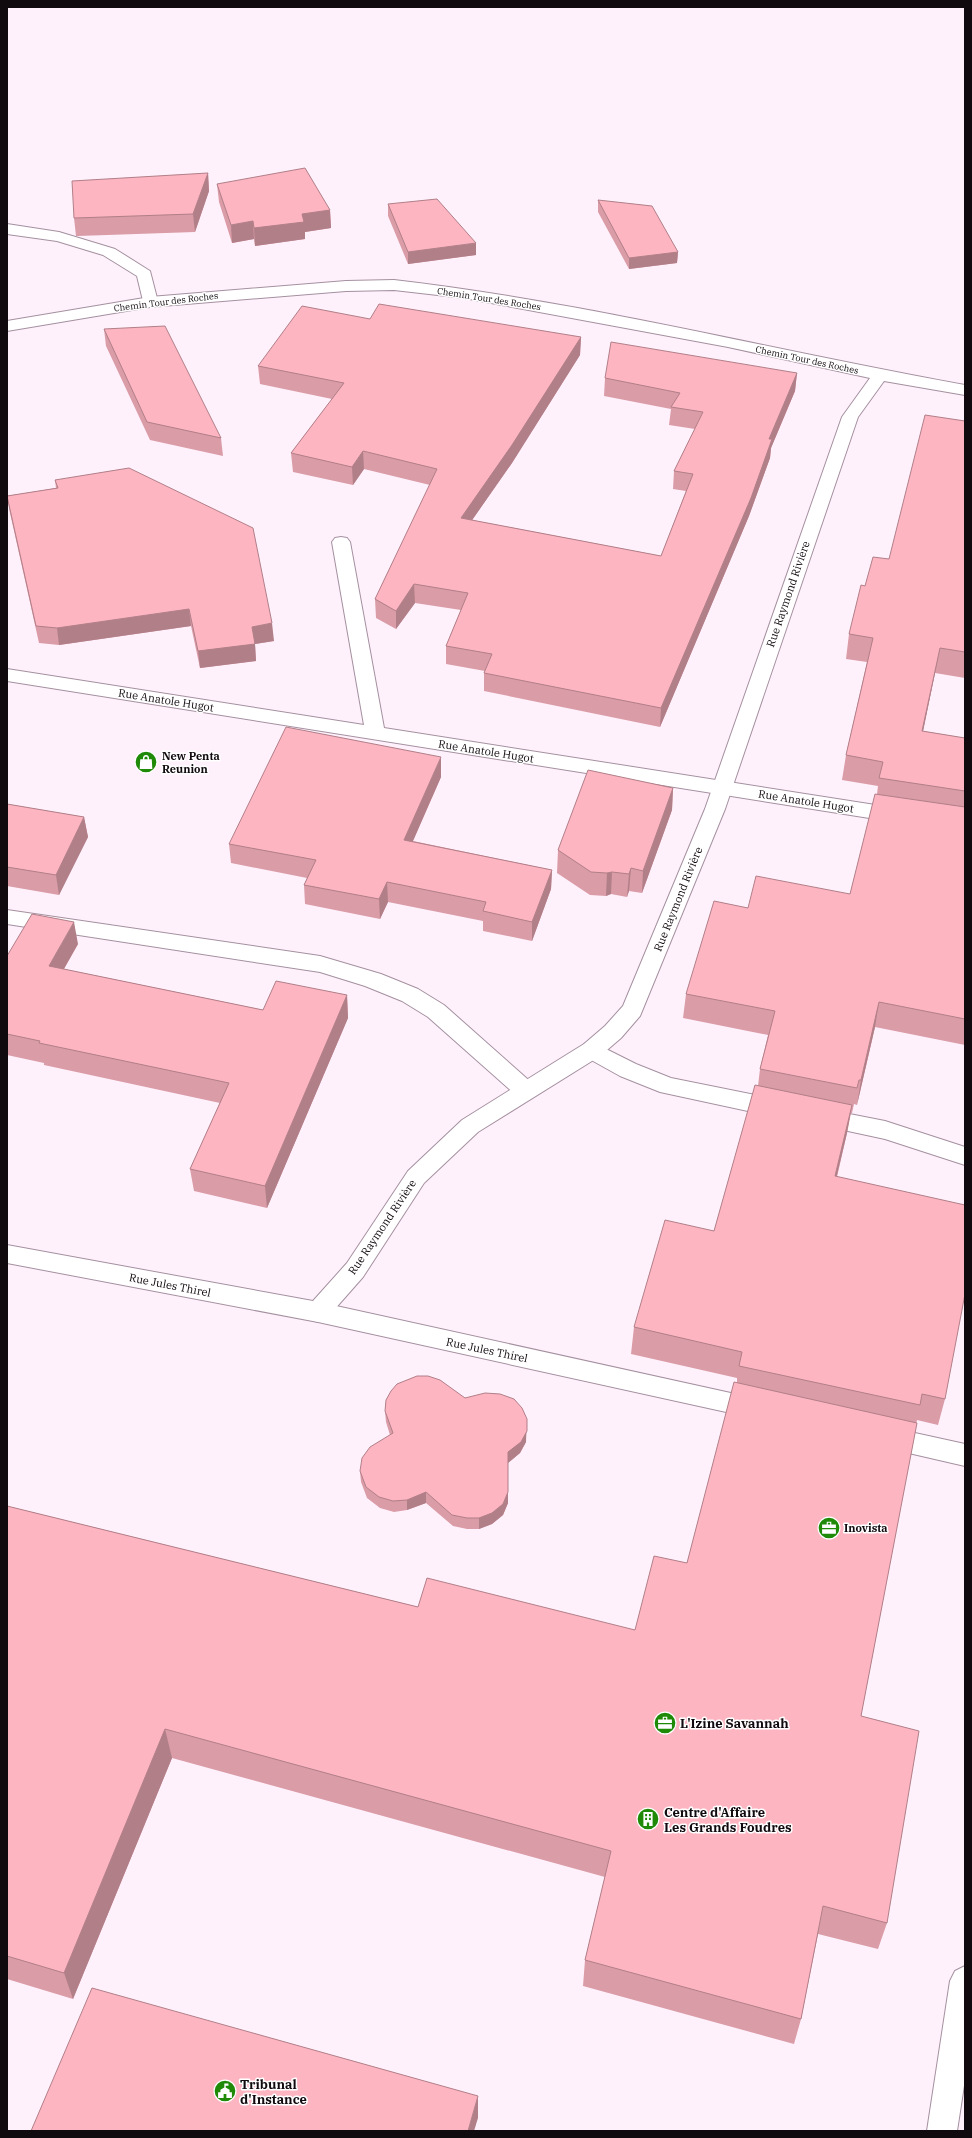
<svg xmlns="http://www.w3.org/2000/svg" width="972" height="2138" font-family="'IBM Plex Serif',serif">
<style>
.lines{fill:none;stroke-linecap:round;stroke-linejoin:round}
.service-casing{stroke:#a590a0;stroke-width:2}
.minor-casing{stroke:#a590a0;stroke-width:2}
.tertiary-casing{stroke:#a590a0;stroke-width:2}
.service{fill:#fff;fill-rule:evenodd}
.minor{fill:#fff;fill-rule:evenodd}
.tertiary{fill:#fff;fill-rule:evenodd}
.wall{fill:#da9ca7}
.shaded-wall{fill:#b17f88}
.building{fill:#fdb5c2;stroke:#b17f88}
.labels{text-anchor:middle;stroke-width:3;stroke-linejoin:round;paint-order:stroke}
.far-street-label{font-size:9px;fill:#10090e;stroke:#fff}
.street-label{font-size:11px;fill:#10090e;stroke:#fff}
.poi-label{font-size:11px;font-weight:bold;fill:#10090e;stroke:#fff;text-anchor:start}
.near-poi-label{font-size:13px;font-weight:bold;fill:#10090e;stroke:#fff;text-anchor:start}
</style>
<rect width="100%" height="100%" fill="#fff1fc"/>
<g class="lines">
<g class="service-casing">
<g id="service">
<path d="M7,910L320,956L381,974L418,989L444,1005L533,1084L536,1090L533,1096L525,1098L517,1096L428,1017L402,1001L365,986L320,972L7,924Z"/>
<path d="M592,1042L636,1064L671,1078L780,1100L788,1103L791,1109L788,1115L780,1118L660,1092L620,1076L584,1056L581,1050L584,1044Z"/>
<path d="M819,1108L885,1121L965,1147V1165L885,1139L811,1123L808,1117L811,1111Z"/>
</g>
</g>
<g class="minor-casing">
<g id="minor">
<path d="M7,224L59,232L115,249L150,271L158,302L156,305H144L137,276L103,255L57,241L7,234Z"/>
<path d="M341,537L347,538L350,542L384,728L901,809L908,811L911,816L908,821L901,823L7,681V669L364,725L332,542L335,538Z"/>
<path d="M318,1302L758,1399L767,1402L770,1409L767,1416L758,1419L318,1322L310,1319L306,1312L310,1305Z"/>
<path d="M883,1426L965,1444V1466L874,1445L871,1437L874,1429Z"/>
<path d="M965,1966V2079L957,2131H927L950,1981L955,1971Z"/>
</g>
</g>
<g class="tertiary-casing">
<path id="tertiary" d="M394,280C586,302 775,351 965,385V395L884,381L858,417L725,809L640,1016L621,1038L600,1056L478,1132L424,1183L363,1277L326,1319L318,1322L7,1263V1245L313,1301L347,1263L408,1171L462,1120L584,1044L605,1026L623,1006L705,809L842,417L870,378L728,347L464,298L394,290L346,291L150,307L7,331V321L150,297L346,281Z"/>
</g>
<use href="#service" class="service"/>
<use href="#minor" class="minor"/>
<use href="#tertiary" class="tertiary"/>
</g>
<g class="wall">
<path d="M208,173L209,191L195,232L78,236H76L74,218Z"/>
<path d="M217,184L330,210L331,228L305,232V239L255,246L254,239L232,243L219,202Z"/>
<path d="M598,200L678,252L677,263L629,269L598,212Z"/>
<path d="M388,204L476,255L408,264L388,216Z"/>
<path d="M370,319L581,337L580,355L512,463L472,520L661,556L686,491L673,489L674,471L695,429L669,425L671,409L604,396L605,378L797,373L795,391L771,448L770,458L749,516L660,727L484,691V673L485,671L446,664V646L461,610L415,603L396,629L376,618L375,599L430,485L364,469L353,485L293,472L291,453L332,399L260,384L258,366Z"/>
<path d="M104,329L221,438L223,456L150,440L106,346Z"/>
<path d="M965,421V678L935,673L923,731L965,738V1045L875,1027L857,1105L854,1104L852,1113H851L847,1133L837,1177L945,1399L938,1425L917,1420L861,1716L887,1923L878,1949L818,1934L801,2019L794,2044L583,1986L585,1960L605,1877L172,1758L73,1999L7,1979V1506L418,1607L635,1630L687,1563L737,1383V1378L631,1354L634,1327L714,1231L758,1086L760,1069L768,1035L683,1018L686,994L748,908L850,894L877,794L878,786L842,780L846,755L867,662L846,659L849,634L865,586L889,559Z"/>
<path d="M55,480L274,641L255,644L256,661L200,668L191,626L59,645L39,643L10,513L7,496L56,488Z"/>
<path d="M441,777L413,841L552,870L551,889L532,941L483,931V921L388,902L380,919L305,904L304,885L307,878L231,863L229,844Z"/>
<path d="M673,788L672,810L642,893L629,891L627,897L611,894L606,896L590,895L557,873L558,850Z"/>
<path d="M7,804L84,817L88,837L59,895L7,886Z"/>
<path d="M78,944L64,969L263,1010L347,995L348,1018L267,1208L194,1191L190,1169L220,1103L44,1065V1063L7,1055V956Z"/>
<path d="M385,1411L526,1442L520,1453L508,1463V1503L503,1515L492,1524L479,1529H467L453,1526L426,1503L407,1510L394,1512L380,1508L367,1498L361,1482L360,1471L390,1435L386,1422Z"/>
</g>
<g class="shaded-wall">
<path d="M208,173L209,191L195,232L193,214Z"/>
<path d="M330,210L331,228L305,232V239L255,246L254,228L302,214Z"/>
<path d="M253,221L254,239L232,243L231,225Z"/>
<path d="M476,243V255L408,264V252Z"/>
<path d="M678,252L677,263L629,269V258Z"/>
<path d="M581,337L580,355L512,463L461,536V518Z"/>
<path d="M797,373L795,391L771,448L770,458L749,516L660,727L661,708L769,439Z"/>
<path d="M363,451L364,469L353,485L352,467Z"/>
<path d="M414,584L415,603L396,629V611Z"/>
<path d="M189,609L191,626L59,645L57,628Z"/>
<path d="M272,623L274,641L255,644L256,661L200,668L198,651L252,627Z"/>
<path d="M940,648L935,673L918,756L922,731Z"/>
<path d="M441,757V777L405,859L404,840Z"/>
<path d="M673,788L672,810L642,893L643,871Z"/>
<path d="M84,817L88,837L59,895L56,875Z"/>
<path d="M631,868L629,891L627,897L629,874Z"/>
<path d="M552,870L551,889L532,941V922Z"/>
<path d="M612,872L611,894L606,896L607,873Z"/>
<path d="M387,882L388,902L380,919L379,899Z"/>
<path d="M74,922L78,944L53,988L49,966Z"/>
<path d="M347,995L348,1018L267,1208L265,1186Z"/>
<path d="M879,1002L875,1027L857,1105L861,1080Z"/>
<path d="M852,1105L847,1133L830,1204L835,1176Z"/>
<path d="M527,1419L526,1442L520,1453L508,1463V1452Z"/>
<path d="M426,1492V1503L407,1510V1500Z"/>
<path d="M508,1492V1503L503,1515L492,1524L479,1529V1518Z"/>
<path d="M165,1729L172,1758L73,1999L64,1973Z"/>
<path d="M478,2096V2118L474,2131H468Z"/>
</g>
<g class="building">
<path d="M305,168L330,210L302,214L304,222L254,228L253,221L231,225L217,184Z"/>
<path d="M208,173L193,214L75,218H74L72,181Z"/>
<path d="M437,199L476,243L408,252L388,204Z"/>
<path d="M598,200L652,206L678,252L629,258Z"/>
<path d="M379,304L581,337L512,445L461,518L661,556L693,474L674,471L703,412L671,407L680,393L605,378L611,342L797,373L769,439H772L751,498L661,708L484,673L492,654L446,646L468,593L414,584L396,611L375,599L437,469L363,451L352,467L291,453L344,383L258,366L302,306L370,319Z"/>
<path d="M165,326L221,438L147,422L104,329Z"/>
<path d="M925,415L965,421V652L940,648L922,731L965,738V791L879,778L883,762L846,755L873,638L849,634L861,585L865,586L873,557L889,559Z"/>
<path d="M129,468L253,528L272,623L252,627L255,644L198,651L189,609L57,628L36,626L7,496L58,488L55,480Z"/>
<path d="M286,727L441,757L404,840L552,870L532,922L483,911L486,902L387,882L379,899L304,885L316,860L229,844Z"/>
<path d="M588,770L673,788L643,871L631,868L629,874L612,872L607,873L591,872L558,850Z"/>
<path d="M875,794L965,807V1019L879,1002L861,1080H859L857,1088L760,1069L775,1011L686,994L714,901L748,908L756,876L850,894Z"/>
<path d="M7,804L84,817L56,875L7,867Z"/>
<path d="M32,914L74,922L49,966L263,1010L276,981L347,995L265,1186L190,1169L229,1083L39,1043L40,1041L7,1034V956Z"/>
<path d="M755,1085L852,1105L835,1176L965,1205V1294L945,1399L922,1394L920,1405L739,1366L742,1352L634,1327L665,1220L714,1231Z"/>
<path d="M417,1376H428L440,1380L465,1398L485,1393L500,1394L514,1399L522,1408L527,1419V1431L521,1442L508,1452V1492L503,1504L492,1513L479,1518H467L452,1515L426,1492L407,1500L393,1501L379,1497L366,1487L360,1471L362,1458L370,1447L393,1433L385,1411L386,1400L391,1391L397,1384Z"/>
<path d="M734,1382L917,1423L861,1716L919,1731L887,1923L823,1906L801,2019L585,1960L611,1851L165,1729L64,1973L7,1956V1506L418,1607L427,1578L635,1630L654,1556L687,1563Z"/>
<path d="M92,1988L478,2096L468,2131H31Z"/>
</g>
<defs>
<g id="shop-disc" transform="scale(1.15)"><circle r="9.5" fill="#1e8a08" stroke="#fff"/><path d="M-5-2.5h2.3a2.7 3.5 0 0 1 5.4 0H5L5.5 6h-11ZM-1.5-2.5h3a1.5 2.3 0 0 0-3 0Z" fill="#fff"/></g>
<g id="office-disc" transform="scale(1.15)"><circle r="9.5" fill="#1e8a08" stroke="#fff"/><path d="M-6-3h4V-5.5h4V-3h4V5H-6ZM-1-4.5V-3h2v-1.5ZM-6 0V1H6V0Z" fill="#fff"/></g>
<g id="building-disc" transform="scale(1.15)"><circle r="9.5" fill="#1e8a08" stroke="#fff"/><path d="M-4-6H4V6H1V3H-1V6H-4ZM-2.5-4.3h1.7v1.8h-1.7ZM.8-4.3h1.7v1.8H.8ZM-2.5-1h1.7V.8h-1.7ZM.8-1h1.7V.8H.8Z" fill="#fff"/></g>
<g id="civic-disc" transform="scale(1.15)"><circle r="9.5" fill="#1e8a08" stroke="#fff"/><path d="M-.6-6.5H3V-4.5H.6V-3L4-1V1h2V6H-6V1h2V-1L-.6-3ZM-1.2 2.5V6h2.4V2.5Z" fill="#fff"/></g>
</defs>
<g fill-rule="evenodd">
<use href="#shop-disc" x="146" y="762"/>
<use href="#office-disc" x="829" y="1528"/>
<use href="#office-disc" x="665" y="1723"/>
<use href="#building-disc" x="648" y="1819"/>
<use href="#civic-disc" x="225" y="2091"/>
</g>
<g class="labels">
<g class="far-street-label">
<text transform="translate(489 299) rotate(9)" y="3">Chemin Tour des Roches</text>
<text transform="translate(166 302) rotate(-7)" y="3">Chemin Tour des Roches</text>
<text transform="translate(807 360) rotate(12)" y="3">Chemin Tour des Roches</text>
</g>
<g class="street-label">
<text transform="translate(788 594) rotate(-71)" y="4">Rue Raymond Rivière</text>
<text transform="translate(166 700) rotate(9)" y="4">Rue Anatole Hugot</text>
<text transform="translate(486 751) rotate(9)" y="4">Rue Anatole Hugot</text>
<text transform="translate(806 801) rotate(9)" y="4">Rue Anatole Hugot</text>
<text transform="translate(678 899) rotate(-68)" y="4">Rue Raymond Rivière</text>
<text transform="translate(382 1227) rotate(-56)" y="4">Rue Raymond Rivière</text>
<text transform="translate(170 1285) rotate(11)" y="4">Rue Jules Thirel</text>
<text transform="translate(487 1350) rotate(12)" y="4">Rue Jules Thirel</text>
</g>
<g class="poi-label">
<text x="162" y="760">New Penta<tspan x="162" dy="13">Reunion</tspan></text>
<text x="844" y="1532">Inovista</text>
</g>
<g class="near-poi-label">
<text x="680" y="1728">L'Izine Savannah</text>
<text x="664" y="1817">Centre d'Affaire<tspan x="664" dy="15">Les Grands Foudres</tspan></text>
<text x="240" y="2089">Tribunal<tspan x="240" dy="15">d'Instance</tspan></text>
</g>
</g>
<rect width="972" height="2138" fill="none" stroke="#10090e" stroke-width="16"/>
</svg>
